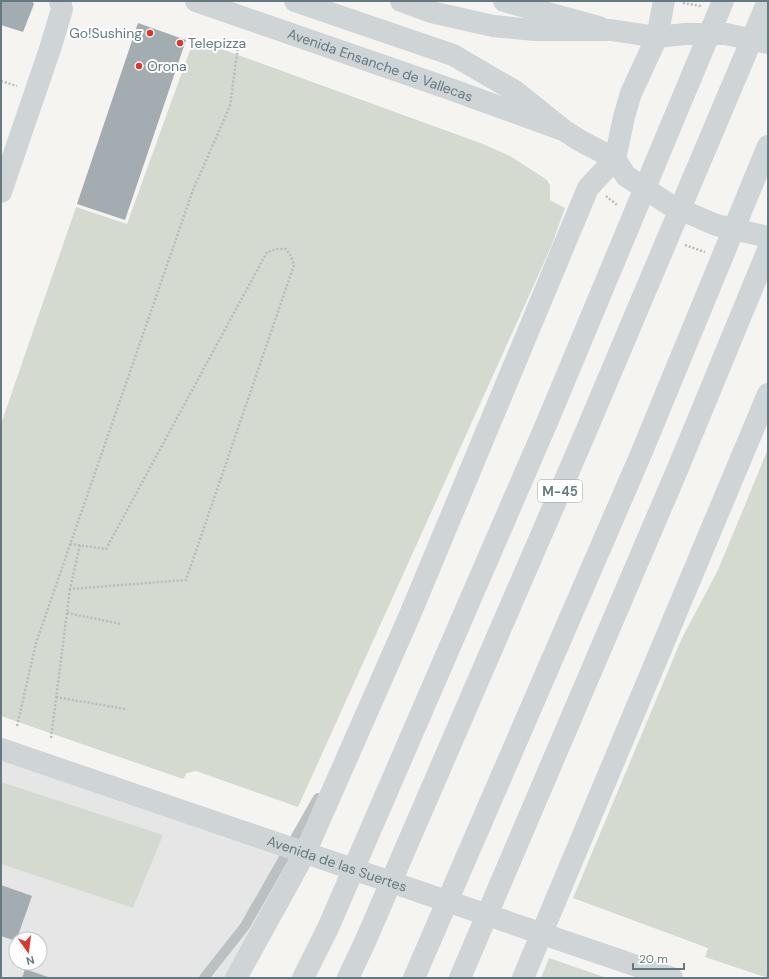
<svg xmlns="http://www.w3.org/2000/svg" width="769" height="979" font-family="'DM Sans',sans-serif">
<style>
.built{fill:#e5e6e5;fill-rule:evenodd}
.green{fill:#d5dad1}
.building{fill:#a3adb1}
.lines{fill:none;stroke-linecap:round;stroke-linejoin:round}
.path{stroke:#b8bbbd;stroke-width:2.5;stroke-dasharray:2 2;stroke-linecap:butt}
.lane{stroke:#bbc1c3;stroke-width:10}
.secondary{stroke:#cfd5d7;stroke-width:22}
.primary{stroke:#cfd5d7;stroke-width:22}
.highway{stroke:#cfd5d7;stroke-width:22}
.poi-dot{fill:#da382d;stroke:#fff;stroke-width:1.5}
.labels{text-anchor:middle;stroke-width:4;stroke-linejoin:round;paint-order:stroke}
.shield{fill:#fff;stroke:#93a1a7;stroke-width:1}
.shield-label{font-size:13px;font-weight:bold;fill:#657981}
.poi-label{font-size:14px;fill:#657981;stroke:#fff;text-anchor:start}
.street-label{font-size:14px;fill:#657981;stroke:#fff}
</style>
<rect width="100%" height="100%" fill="#f5f4f1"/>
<path class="built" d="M1,749L305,853L236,978H1ZM16,939H40V963H16Z"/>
<g class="green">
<path d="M194,39L483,144L510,156L547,180L550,185V200L565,208L551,247L298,807L196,771L187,773L183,779L1,716V424L76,207L127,224Z"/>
<path d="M768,449V978L705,957L708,948L573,898L682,638L718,570Z"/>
<path d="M1,782L163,835L133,908L1,864Z"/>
<path d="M549,958L607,978H541Z"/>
</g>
<g class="building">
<path d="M1,1H32L34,4L23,32L1,25Z"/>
<path d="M138,23L186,40L125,220L77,204Z"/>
<path d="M1,885L32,896L16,941L1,936Z"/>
<path d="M25,969L51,978H22Z"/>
</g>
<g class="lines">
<g class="path">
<path d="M683,3L701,6"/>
<path d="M1,81L17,86"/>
<path d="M606,196L617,205"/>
<path d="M685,245L705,252"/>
<path d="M70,544L106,549L267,252L277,249H286L291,256L294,265L186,580L70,589L80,545"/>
<path d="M67,613L121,624"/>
<path d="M56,697L125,709"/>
<path d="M17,726L36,643L193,190L230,106L239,39"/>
<path d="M51,738L70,589"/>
</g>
<path class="lane" d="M204,978L245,926L318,798"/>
<g class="secondary">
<path id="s1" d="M196,1L450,89L560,129"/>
<path d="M504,1L599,27"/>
<path d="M1,192L50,49L62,9L60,1"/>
<path id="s2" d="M1,749L672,978"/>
<path d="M236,978L305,853L409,617L588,188L615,159"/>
</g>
<g class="primary">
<path d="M295,1L453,55L515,91L565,131L579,140L615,159L626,176L670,205L716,225L768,237"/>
<path d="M401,1L431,12L493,26L535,30H611L657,37L685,34H726L768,43"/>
<path d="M615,159L624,117L631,93L657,37"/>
</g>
<g class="highway">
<path d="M657,37L664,1"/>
<path d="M303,978L328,928L548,420L723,1"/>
<path d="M348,978L365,942L584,436L768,1"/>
<path d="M414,978L641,454L768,146"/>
<path d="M460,978L678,468L768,250"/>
<path d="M523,978L768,394"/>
</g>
</g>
<g class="poi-dot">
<circle cx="150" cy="33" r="4"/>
<circle cx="180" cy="43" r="4"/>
<circle cx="139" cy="66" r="4"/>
</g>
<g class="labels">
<rect class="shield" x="538" y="480" width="44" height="22" rx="3"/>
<g class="shield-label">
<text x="560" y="496">M-45</text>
</g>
<g class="poi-label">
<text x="142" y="38" text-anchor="end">Go!Sushing</text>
<text x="188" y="48">Telepizza</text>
<text x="147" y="71">Orona</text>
</g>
<g class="street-label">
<text dy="5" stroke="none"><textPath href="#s1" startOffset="195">Avenida Ensanche de Vallecas</textPath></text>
<text dy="5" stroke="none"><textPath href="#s2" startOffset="355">Avenida de las Suertes</textPath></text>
</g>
</g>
<rect width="769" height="979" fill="none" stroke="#657981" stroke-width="4"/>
<g transform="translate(28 951) rotate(166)"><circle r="19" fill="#ffffff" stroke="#c1c9cd"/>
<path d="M0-3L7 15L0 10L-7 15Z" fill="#da382d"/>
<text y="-6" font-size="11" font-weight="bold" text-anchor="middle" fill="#657981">N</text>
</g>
<path d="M633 963v6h51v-6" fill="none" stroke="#657981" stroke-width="2"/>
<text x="639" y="963" font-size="12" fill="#657981" stroke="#ffffff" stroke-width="3" paint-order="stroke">20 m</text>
</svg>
